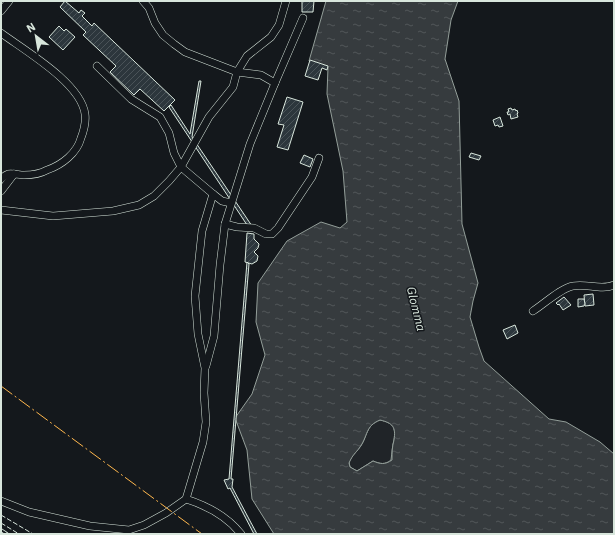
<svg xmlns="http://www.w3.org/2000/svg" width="615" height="535" font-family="'IBM Plex Sans',sans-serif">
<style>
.green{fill:#202428;stroke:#939e99}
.water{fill:url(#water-ripples);stroke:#939e99;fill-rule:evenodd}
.building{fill:url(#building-hatch);stroke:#d8e6dc}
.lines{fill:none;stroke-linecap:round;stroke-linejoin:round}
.minor-casing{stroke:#d8e6dc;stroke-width:8}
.minor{stroke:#14181c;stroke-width:7}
.rail-casing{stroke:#d8e6dc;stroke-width:3.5}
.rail{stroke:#14181c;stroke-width:2;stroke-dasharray:6;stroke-linecap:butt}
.fence{stroke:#d8e6dc;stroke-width:1;stroke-dasharray:5 2;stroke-linecap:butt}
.power{stroke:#ffb74d;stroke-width:1;stroke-dasharray:14 3 2 3;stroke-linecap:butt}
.labels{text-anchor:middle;stroke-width:3;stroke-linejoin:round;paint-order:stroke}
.water-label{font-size:12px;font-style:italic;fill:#d8e6dc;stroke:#14181c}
</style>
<defs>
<pattern id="water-ripples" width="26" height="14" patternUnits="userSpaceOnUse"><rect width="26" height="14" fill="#363b3e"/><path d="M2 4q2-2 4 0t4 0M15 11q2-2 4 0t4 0" fill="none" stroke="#525759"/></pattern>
<pattern id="building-hatch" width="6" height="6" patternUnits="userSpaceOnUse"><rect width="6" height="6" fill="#2c363c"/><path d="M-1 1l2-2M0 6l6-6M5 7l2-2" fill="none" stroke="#4a5358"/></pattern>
</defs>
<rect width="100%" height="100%" fill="#14181c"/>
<path class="green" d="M380,420C393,423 396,427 394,440C392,447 392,453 391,460C385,465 380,464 373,461L357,471L350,467L349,462C353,454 355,454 360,447C368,436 365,426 380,420Z"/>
<path class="water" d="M326,1H458L451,20L445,59L459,101L462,224L478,283L473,301L470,317L479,347L484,361L549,419L566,422L600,442L614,454V534H274L252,499L247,450L235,418L252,394L265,355L256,322L258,283L287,241L321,222L340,228L347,222L343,171L327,94L328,67L309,61ZM380,420C393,423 396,427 394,440C392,447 392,453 392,460C385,465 380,464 373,461L357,471L350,467L349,463C353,454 355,454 360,447C368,436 365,426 380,420Z"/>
<g class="building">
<path d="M65,1L79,13L81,10L85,13L82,16L92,26L94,23L175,100L164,111L140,89L134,95L110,72L116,66L83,35L86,32L60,7Z"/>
<path d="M302,1H314L313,12H302Z"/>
<path d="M59,26L64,31L66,29L75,37L63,50L49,37Z"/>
<path d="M310,60L328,66L327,70L322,68L318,80L305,76Z"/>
<path d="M199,81H201L192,137L254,229L251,231L169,107L171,105L190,134Z"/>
<path d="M287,97L303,102L288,150L277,147L284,125L278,124Z"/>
<path d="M511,108L512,110L515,109L516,111L517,110L518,113L517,114L518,117L511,119L510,114L508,115L507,112H509L508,109Z"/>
<path d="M500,117L503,126L499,127L498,125L495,126L493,120Z"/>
<path d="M471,153L481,156L479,160L469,157Z"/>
<path d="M304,155L313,159L310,167L300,163Z"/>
<path d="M247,233L254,234V239L259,244L258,248L254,252L258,256L257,261L252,264L245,262Z"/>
<path d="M247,262L249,264L231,479H233L232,487L257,534H254L230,488L228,489L224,480L229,479Z"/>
<path d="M593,294L594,305L585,306L584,295Z"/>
<path d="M564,297L571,305L563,310L559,304L558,305L556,303Z"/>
<path d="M578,299H584L585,304L584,306L578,307Z"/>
<path d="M515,325L518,333L507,339L503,330Z"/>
</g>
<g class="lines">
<g class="minor-casing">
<g id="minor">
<path d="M143,1L149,8L155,23L163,35L174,44L185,52L237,72L261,75L275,83"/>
<path d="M1,11L9,1"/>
<path d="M1,33C24,50 81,83 85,114C86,121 84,130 81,138C77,153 62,165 47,170C40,174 32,175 24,175C19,175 13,173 8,174C5,175 3,177 1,179"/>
<path d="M97,66L131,99L160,117L169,133L174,153L181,167L213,194"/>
<path d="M1,191L14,174"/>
<path d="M1,210L53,216L113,211L139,205L154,196L169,181L181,167L209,117L233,87L237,72L247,56L271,37L279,25L286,1"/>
<path d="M225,224L237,227L254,228L266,234H272L278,228L312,177L319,158"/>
<path d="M533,311C544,304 561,288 573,286C587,283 601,291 614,285"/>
<path d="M206,366L214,336L220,265L225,224L250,144L275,83L303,18"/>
<path d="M186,499C208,506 227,516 241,534"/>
<path d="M1,501L29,512L90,526L129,530L144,525L166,513L186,499L203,442L206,422L204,393L205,368L198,334L195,296L202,231L213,194L222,201L231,203"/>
</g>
</g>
<use href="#minor" class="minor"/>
<g class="rail-casing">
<path id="rail" d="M1,530L7,534"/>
</g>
<use href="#rail" class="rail"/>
<g class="fence">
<path d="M1,515L33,534"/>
<path d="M1,523L19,534"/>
</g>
<path class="power" d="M1,386L202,534"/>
</g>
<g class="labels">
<g class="water-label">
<text transform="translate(416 309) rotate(76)" y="4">Glomma</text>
</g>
</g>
<rect width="615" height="535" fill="none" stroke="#d8e6dc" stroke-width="4"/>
<g transform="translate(36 36) rotate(329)" stroke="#14181c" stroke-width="3" paint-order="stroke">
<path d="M0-3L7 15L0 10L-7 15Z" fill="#d8e6dc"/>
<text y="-6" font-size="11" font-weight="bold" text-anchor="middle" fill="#d8e6dc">N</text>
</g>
</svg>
